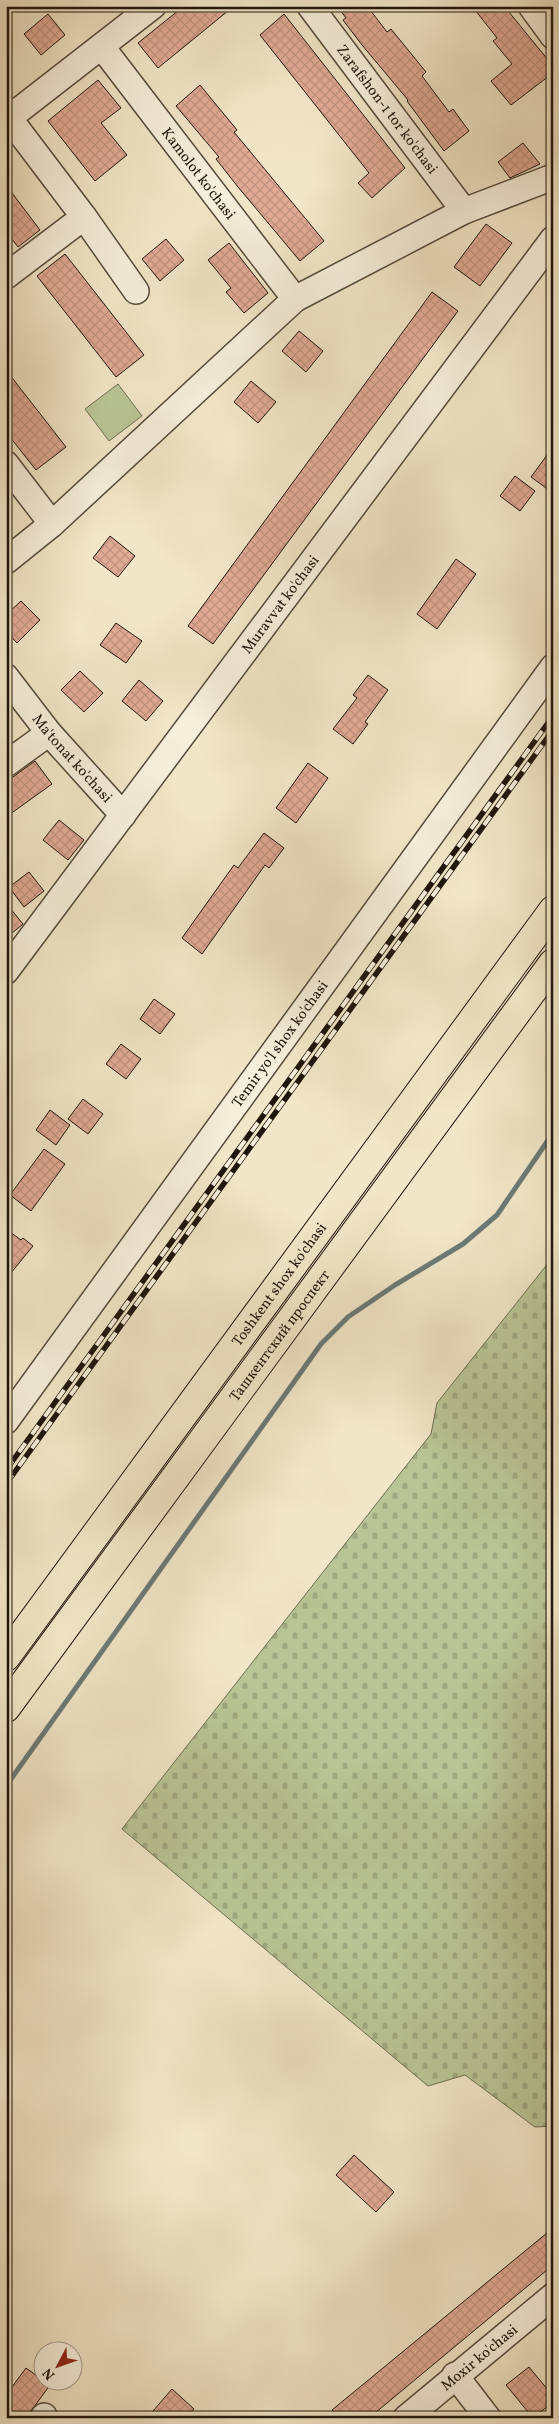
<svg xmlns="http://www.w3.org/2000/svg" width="559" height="2424" font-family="Vollkorn,serif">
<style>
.grass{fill:#b9c596;stroke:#6c6e52}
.cemetery{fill:url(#cemetery-stones);stroke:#6c6e52}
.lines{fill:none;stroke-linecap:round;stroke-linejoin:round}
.stream{stroke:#6b7a77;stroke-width:5}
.building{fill:url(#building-cross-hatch);stroke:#1f160d}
.minor-casing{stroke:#544a3c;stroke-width:28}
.highway-casing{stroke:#1f160d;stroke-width:30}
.minor{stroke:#f6efdb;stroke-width:25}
.highway{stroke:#f1e6c7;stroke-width:28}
.rail-casing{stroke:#1f160d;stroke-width:5.5}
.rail{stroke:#f6efdb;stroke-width:4;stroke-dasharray:11;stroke-linecap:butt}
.labels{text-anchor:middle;stroke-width:4;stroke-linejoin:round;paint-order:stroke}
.street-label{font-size:15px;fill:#1f160d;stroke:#f6efdb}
</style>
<defs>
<pattern id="cemetery-stones" width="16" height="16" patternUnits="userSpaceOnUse" patternTransform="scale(1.25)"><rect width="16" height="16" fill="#b9c596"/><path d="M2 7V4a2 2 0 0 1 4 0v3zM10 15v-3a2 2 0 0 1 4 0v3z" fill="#9fa880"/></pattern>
<pattern id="building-cross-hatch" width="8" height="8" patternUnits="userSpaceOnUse" patternTransform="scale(1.25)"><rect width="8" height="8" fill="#e1aa95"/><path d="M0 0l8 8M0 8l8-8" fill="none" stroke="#c1927f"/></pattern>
</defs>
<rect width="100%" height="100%" fill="#f1e6c7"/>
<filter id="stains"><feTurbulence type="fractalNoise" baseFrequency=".004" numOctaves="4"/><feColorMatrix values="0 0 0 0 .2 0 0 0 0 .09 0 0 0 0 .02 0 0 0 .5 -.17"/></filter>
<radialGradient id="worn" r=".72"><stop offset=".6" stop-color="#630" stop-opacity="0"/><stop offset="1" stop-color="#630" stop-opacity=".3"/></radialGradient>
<path class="grass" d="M118,384L142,416L109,441L85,409Z"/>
<path class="cemetery" d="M553,1257V2126L535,2127L465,2075L428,2086L122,1829L431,1434L437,1403Z"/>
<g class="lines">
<path class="stream" d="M6,1786L321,1344L348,1317L395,1285L463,1244L497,1215L553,1133"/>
</g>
<g class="building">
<path d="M184,6H234L158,68L138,43Z"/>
<path d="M337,6H367L387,32L391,29L426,72L422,76L449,112L453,109L469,131L444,151L407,101L408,100L362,45L343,20L346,18Z"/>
<path d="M472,6H504L553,66V73L511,105L491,81L512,64L493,41L497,38Z"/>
<path d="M48,14L65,35L41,55L24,34Z"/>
<path d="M284,14L405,168L372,198L358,183L369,173L260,35Z"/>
<path d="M98,80L121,108L101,123L127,155L95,181L48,121Z"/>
<path d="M200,85L237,130L234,132L324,241L300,261L238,187L216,159L219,157L176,106Z"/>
<path d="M523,143L540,164L510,178L498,162Z"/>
<path d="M6,185L40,230L18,247L6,231Z"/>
<path d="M486,224L512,243L480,286L454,267Z"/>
<path d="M166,239L184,260L160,281L142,259Z"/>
<path d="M229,243L268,293L244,313L226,292L231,288L208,260Z"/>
<path d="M65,254L144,355L116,377L37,276Z"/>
<path d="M432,292L458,311L213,644L188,626Z"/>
<path d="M299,331L323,351L306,372L282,351Z"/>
<path d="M6,370L66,447L36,470L6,432Z"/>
<path d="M251,381L276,402L258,423L234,402Z"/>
<path d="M553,447V493L531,477Z"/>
<path d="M515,476L535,491L520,511L500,496Z"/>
<path d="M110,536L135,556L118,577L93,558Z"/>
<path d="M456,559L476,574L437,629L417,614Z"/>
<path d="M21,601L40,620L17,643L6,631V615Z"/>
<path d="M116,623L142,641L126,663L100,645Z"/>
<path d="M80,671L103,693L84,712L61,690Z"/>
<path d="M368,675L388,690L365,722L368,724L353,744L333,729L357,698L353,695Z"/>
<path d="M139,680L163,701L146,721L122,701Z"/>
<path d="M35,761L52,784L6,817V782Z"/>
<path d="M308,763L328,778L296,823L276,808Z"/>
<path d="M59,820L84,840L68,860L43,840Z"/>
<path d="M264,833L284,848L269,868L265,865L202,954L182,938L234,865L238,868Z"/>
<path d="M29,872L44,891L24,907L9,887Z"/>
<path d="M6,903L23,924L6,938Z"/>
<path d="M154,999L175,1014L160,1034L140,1019Z"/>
<path d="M121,1044L141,1059L126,1079L106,1064Z"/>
<path d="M83,1099L103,1114L88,1134L68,1119Z"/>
<path d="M50,1110L70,1125L56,1145L36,1130Z"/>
<path d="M44,1149L65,1164L31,1211L10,1195Z"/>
<path d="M6,1229L21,1240L23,1238L33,1246L6,1279Z"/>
<path d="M354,2155L394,2192L376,2212L336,2175Z"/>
<path d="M553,2228V2265L369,2418H338L332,2410Z"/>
<path d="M529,2367L553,2396V2402L533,2418L506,2385Z"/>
<path d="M26,2368L50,2385L26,2418H6V2395Z"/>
<path d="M172,2389L194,2409L186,2418H147Z"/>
</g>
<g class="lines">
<g class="minor-casing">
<g id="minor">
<path id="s1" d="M310,6L464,211"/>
<path d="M531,6L553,36"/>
<path id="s2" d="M102,47L295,299"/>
<path d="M6,114L84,217L136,291"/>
<path d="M9,118L153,6"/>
<path d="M6,276L84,217"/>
<path d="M6,464L52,524"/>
<path d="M6,561L52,524L295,299L464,211L553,177"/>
<path id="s3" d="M6,677L49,733L123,815"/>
<path d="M6,764L49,733"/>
<path id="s4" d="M6,971L553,239"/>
<path id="s5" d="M6,1421L553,667"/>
<path d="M455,2375L488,2418"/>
<path d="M43,2418L44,2416"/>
<path id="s6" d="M406,2418L553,2296"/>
</g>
</g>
<g class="highway-casing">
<g id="highway">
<path id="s7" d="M6,1657L553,910"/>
<path id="s8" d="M6,1708L553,963"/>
</g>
</g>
<use href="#minor" class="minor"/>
<use href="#highway" class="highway"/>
<g class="rail-casing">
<g id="rail">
<path d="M6,1470L553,716"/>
<path d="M6,1484L553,730"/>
</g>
</g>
<use href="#rail" class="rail"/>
</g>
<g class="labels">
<g class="street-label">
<text dy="5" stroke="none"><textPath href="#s1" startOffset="129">Zarafshon-1 tor ko'chasi</textPath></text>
<text dy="5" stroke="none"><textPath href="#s2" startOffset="159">Kamolot ko'chasi</textPath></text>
<text dy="5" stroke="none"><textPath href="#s4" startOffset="458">Muravvat ko'chasi</textPath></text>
<text dy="5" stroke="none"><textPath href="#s3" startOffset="105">Ma'tonat ko'chasi</textPath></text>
<text dy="5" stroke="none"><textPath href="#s5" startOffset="466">Temir yo'l shox ko'chasi</textPath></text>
<text dy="5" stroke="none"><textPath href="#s7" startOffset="462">Toshkent shox ko'chasi</textPath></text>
<text dy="5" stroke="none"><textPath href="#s8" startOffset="462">Ташкентский проспект</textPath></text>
<text dy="5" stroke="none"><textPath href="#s6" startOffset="95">Moxir ko'chasi</textPath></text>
</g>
</g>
<rect width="559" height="2424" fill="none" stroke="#f1e6c7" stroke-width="25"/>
<rect x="8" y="8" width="544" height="2409" fill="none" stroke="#1f160d" stroke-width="2.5"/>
<rect x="12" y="12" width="534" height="2399" fill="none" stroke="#1f160d"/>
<g transform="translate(58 2366) rotate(229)"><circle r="24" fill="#f6efdb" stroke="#a09889"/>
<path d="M0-4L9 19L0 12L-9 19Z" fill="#8f2418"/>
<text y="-8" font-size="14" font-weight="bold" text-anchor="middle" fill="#1f160d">N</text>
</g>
<rect width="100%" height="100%" filter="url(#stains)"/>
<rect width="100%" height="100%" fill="url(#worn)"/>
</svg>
